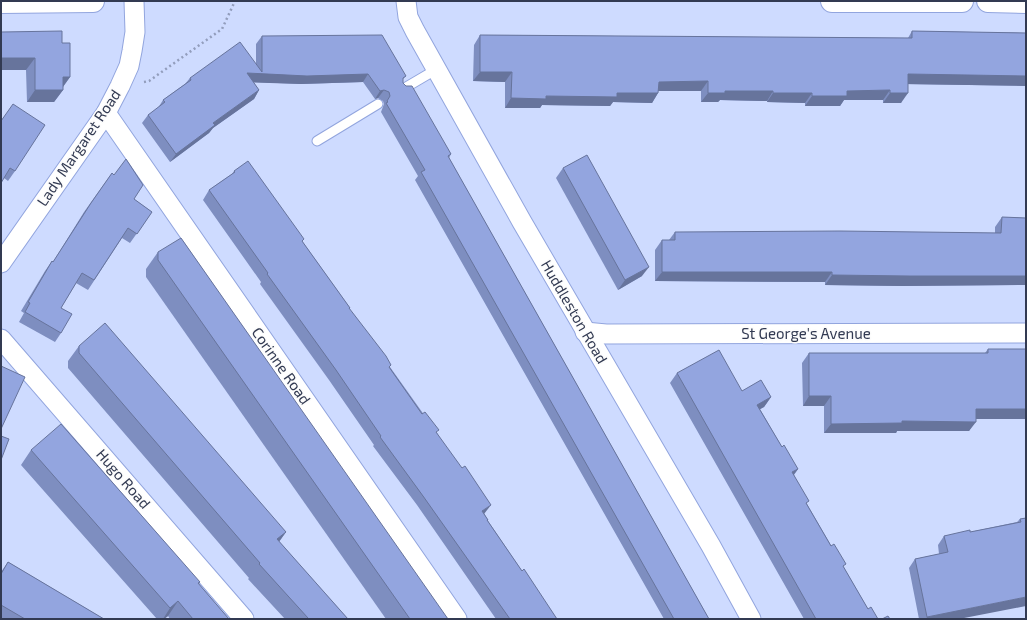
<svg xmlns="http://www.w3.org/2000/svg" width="1027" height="620" font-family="'Exo 2',sans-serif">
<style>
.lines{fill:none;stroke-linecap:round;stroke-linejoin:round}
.service-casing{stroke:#92a5de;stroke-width:11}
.minor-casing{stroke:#92a5de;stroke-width:21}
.tertiary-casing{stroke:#92a5de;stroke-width:24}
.path{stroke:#929dbc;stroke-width:2.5;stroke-dasharray:2 3;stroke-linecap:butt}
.service{stroke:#fff;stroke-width:9}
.minor{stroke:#fff;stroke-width:19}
.tertiary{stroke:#fff;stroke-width:22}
.wall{fill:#7e8ec0}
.shaded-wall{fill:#67749c}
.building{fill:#93a5df;stroke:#67749c}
.labels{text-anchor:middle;stroke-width:3;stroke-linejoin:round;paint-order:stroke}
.street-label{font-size:15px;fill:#323a52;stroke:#fcfcfc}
</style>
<rect width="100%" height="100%" fill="#cedbff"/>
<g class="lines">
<g class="service-casing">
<g id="service">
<path d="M403,89L437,69"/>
<path d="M317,141L378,104"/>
</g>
</g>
<g class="minor-casing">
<g id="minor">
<path d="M406,1L408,17L415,31L522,222L711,546L751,619"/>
<path d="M106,113L457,619"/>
<path d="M1,263L106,113L120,86L129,66L132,51L135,32L134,1"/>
<path d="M585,332L606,334L1026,333"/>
<path d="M1,339L244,619"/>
</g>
</g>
<g class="tertiary-casing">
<g id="tertiary">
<path d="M832,1H962"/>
<path d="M988,1L1026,2"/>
<path d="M1,2L93,1"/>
</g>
</g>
<path class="path" d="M144,82L149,81L222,29L235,1"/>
<use href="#service" class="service"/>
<use href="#minor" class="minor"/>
<use href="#tertiary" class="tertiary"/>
</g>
<g class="wall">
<path d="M912,31L1026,33V86L908,84L901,103H883V100H844L840,106H805V103L767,102V101L720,100L718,102H701V91H658V93L652,103L613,102L610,106L542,105L540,108H505V82L473,81L474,45L480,35L908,38Z"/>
<path d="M1,32L62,43L70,77L63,87V90L54,102H27L26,70H1Z"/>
<path d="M262,36L406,76L403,79V83L451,154L449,158L709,619H664L415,180L418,176L381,112L384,104L383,101L378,98L375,99L363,82L301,84L253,82L259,90L254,99L213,128L209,133L170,162L142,123L148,115L158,108L163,100L185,84L190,78L256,64V44Z"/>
<path d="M1,121L15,171L8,181L4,178Z"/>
<path d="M563,168L642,276L618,290L556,178Z"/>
<path d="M234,171L302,241L350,308L349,309L390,367L437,433L488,520V521L522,571L557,619H496L417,505L373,446L374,445L329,380L260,284L261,282L203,200L209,190L232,174Z"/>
<path d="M112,173L134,199L152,212L130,243L122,238L88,290L76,283L61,308V333L55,342L19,322L24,313L21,311L45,271L52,261L53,262L84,212Z"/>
<path d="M1002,217L1026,218V285L902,286L825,285V282L655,281V250L662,240H669L675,232L995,233V227Z"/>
<path d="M158,252L448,619H386L146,277V269Z"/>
<path d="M79,346L286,532L279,542L348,619H285L248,579L249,578L68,368V361Z"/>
<path d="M988,349H1026V419H976L969,431H897L896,433H824V406H803L802,363L809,353H985Z"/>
<path d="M677,373L742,391L771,397L764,407L760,409L782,447L798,469L794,475L807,504L868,609L878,619H804L670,383Z"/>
<path d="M31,450L200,582L199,584L229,619H170L168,616L164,619H157L21,465Z"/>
<path d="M1026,518L959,619H919L909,568L915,559L939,554L938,545L944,536L970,532L1017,522L1020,519Z"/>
<path d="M8,562L104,619H1V572Z"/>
</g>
<g class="shaded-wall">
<path d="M1,58H35L26,70H1Z"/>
<path d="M480,72H512L505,82L473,81Z"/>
<path d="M247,73L368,74L363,82L301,84L241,82Z"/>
<path d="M908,74L1026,76V86L901,84Z"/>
<path d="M63,77H70L62,88Z"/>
<path d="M708,81L701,91H652L659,82Z"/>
<path d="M35,90H63L54,102H27Z"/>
<path d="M259,90L254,99L213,128L209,133L170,162L176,154L213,123Z"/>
<path d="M384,90L378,98L375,99L380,91Z"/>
<path d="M890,90L883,100H844L840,106H805L812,96L847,91Z"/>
<path d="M725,91H773L767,101L720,100L718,102H701L708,93Z"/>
<path d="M617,93H658L652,103L613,102L610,106L542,105L540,108H505L511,98Z"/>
<path d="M773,93H812L805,103L767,102Z"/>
<path d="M890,93H908L901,103H883Z"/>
<path d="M649,267L642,276L618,290L625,280Z"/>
<path d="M662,272H832L825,282L655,281Z"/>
<path d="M832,275L1026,276V285L902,286L825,285Z"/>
<path d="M809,396H831L824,406H803Z"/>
<path d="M771,397L764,407L751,414L757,405Z"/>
<path d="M976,409H1026V419H969Z"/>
<path d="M902,421L976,422L969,431H897L896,433H824L831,424Z"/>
<path d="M798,469L791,478L792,472Z"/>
<path d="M491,505L484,514L482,511Z"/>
<path d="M286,532L275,547L277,539Z"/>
<path d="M1026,597V606L959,619H926L927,617Z"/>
<path d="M178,601L168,616L164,619H163L170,608Z"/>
</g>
<g class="building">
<path d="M62,31V43H70V77H63V90H35V58H1V32Z"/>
<path d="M912,31L1026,33V76L908,74V93H890V90L847,91V96H812V93H773V91H725V93H708V81L659,82L658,93H617V97L546,96V99L511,98L512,72H480V35L912,38Z"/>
<path d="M382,35L406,76L403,78V83L406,86H412L451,154L448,156L709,619H674L421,172L425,170L386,103L388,102L387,101L390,96L389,92L384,90L380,91L368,74L307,76L247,73L259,90L213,123L215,125L176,154L148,115L165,102L163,100L191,80L190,78L240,42L262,72V36Z"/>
<path d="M13,104L45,125L15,171L10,168L1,183V121Z"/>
<path d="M587,155L649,267L625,280L563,168Z"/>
<path d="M126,159L143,185L134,199L152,212L137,234L128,228L94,280L82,273L61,308L72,314L61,333L25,312L30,303L28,302L52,261L53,262L91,203L112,173L114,175Z"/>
<path d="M248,161L304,239L302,241L350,308H349L386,356L391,365L389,367L422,414L425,412L439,430L436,432L462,468L465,466L491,505L482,511L488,520H487L522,571L524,569L557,619H510L423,496L380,437L381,436L336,370L267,274L268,273L209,190L235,172L234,171Z"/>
<path d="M1002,217L1026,218V276H909L832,275V272H662V240H675V232L840,231L1001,233Z"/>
<path d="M181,238L448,619H410L158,260V252Z"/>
<path d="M105,323L286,532L277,539L348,619H307L308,618L259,564L260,563L79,353V346Z"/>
<path d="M988,349H1026V409H976V422L902,421V423L831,424V396H809V353H988Z"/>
<path d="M719,350L742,391L761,380L771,397L757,405L782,447L784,445L798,469L792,472L809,501L806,503L831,546L834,544L846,564L843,566L868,609L871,607L878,619H816L677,373Z"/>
<path d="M1,366L25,377L1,429Z"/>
<path d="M61,424L200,582L198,583L229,619H193L178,601L170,608L31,450Z"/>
<path d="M1,436L9,439L1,460Z"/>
<path d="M1026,518V597L927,617L915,559L948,552L944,536L970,530V532L1021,522L1020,519Z"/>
<path d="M8,562L104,619H25L1,605V574Z"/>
<path d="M888,616L890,619H882Z"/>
</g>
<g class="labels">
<g class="street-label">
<text transform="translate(79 148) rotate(-56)" y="5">Lady Margaret Road</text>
<text transform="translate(574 312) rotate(60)" y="5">Huddleston Road</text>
<text x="806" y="339">St George's Avenue</text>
<text transform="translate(281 366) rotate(55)" y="5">Corinne Road</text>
<text transform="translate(123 479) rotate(49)" y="5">Hugo Road</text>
</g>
</g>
<rect width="1027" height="620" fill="none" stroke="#323a52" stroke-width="4"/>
</svg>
